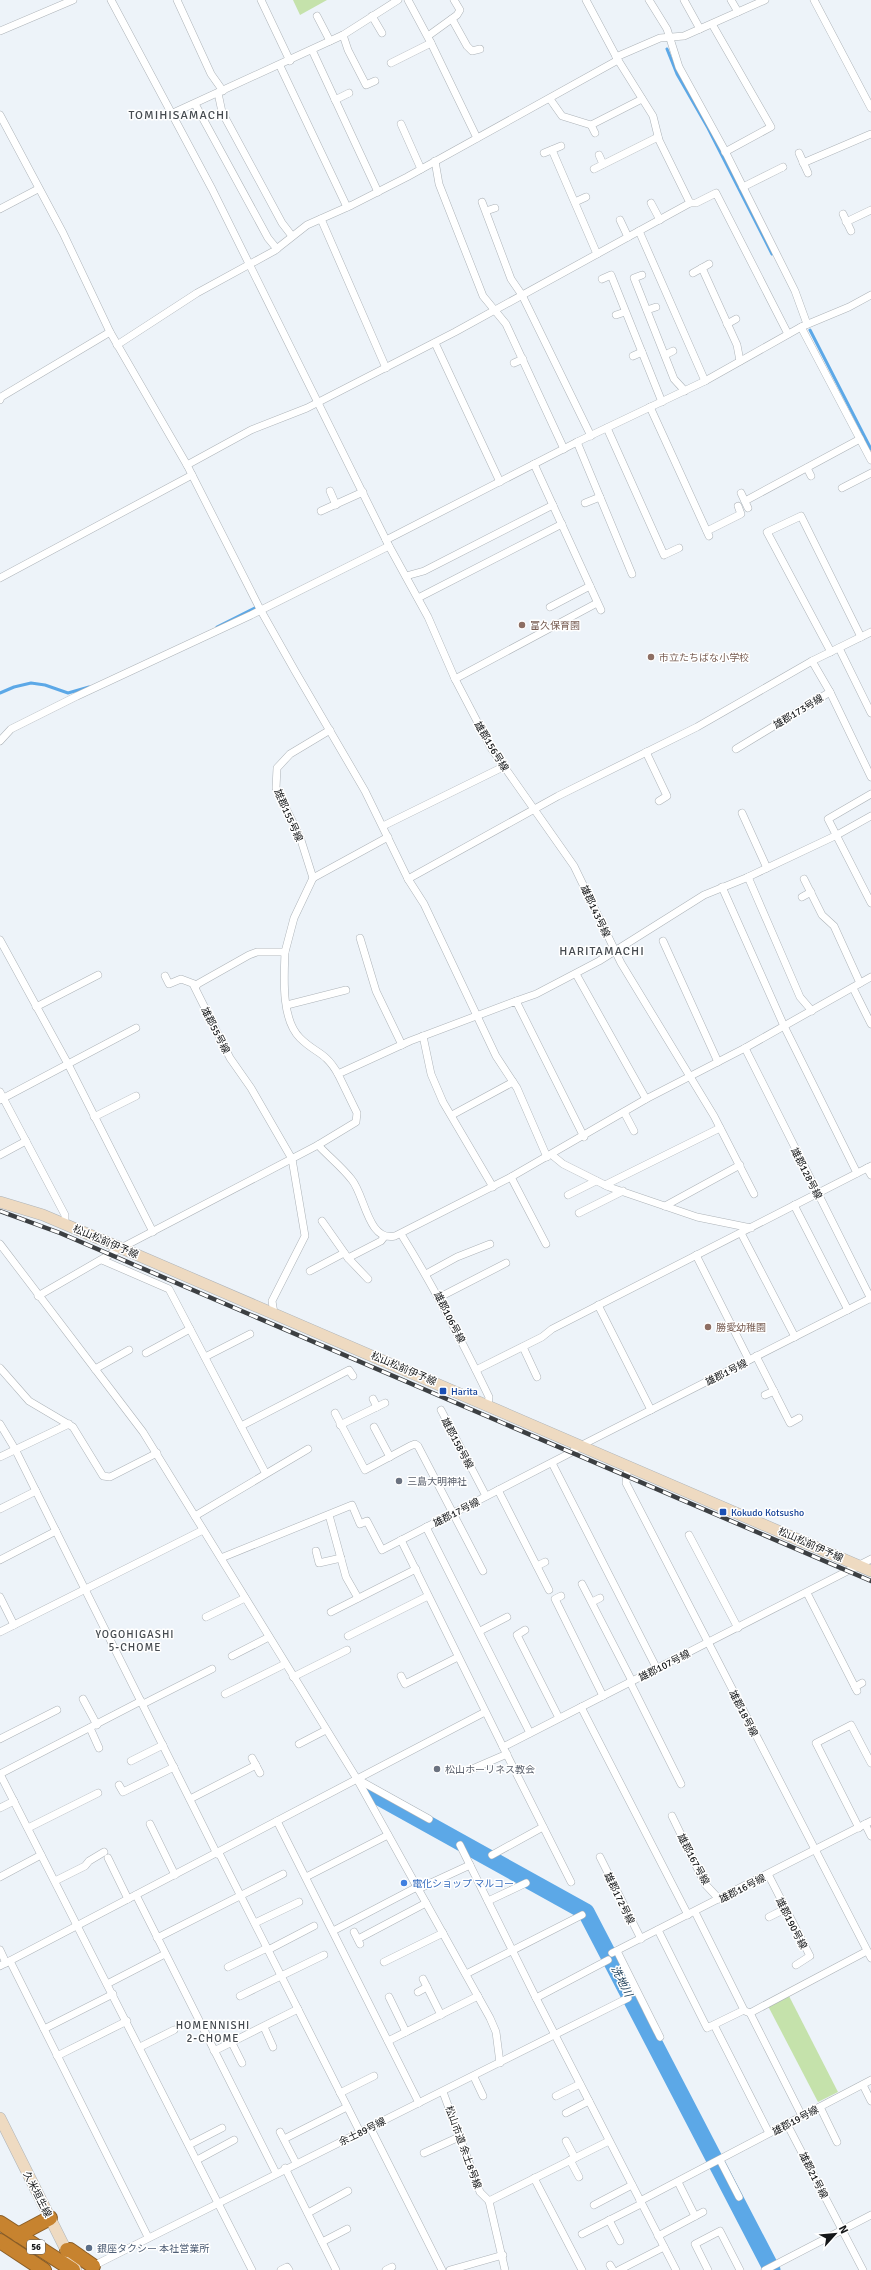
<svg xmlns="http://www.w3.org/2000/svg" width="871" height="2270" font-family="Signika,'Noto Sans JP',sans-serif">
<style>
.green{fill:#c5e2ab}
.lines{fill:none;stroke-linecap:round;stroke-linejoin:round}
.stream{stroke:#5ca8e7;stroke-width:3}
.river{stroke:#5ca8e7;stroke-width:17}
.street-casing{stroke:#adb3b8;stroke-width:8}
.secondary-casing{stroke:#adb3b8;stroke-width:12}
.highway-casing{stroke:#895d27;stroke-width:16}
.street{stroke:#fff;stroke-width:7}
.secondary{stroke:#eedac1;stroke-width:11}
.highway{stroke:#c7832f;stroke-width:14}
.rail-casing{stroke:#3c3f42;stroke-width:4.5}
.rail{stroke:#fff;stroke-width:3;stroke-dasharray:9;stroke-linecap:butt}
.education-dot{fill:#8d6e63;stroke:#fff;stroke-width:1.5}
.transit-dot{fill:#1a4fb4;stroke:#fff;stroke-width:1.5}
.worship-dot{fill:#6b7280;stroke:#fff;stroke-width:1.5}
.shop-dot{fill:#3f7fe0;stroke:#fff;stroke-width:1.5}
.service-dot{fill:#5c6f8a;stroke:#fff;stroke-width:1.5}
.labels{text-anchor:middle;stroke-width:3;stroke-linejoin:round;paint-order:stroke}
.shield{fill:#fff;stroke:#5b5d5e;stroke-width:1}
.shield-label{font-size:9px;font-weight:bold;fill:#151719}
.education-label{font-size:10px;fill:#785e54;stroke:#fff;text-anchor:start}
.street-label{font-size:10px;fill:#151719;stroke:#fff}
.transit-label{font-size:10px;fill:#164399;stroke:#fff;text-anchor:start}
.worship-label{font-size:10px;fill:#5b616d;stroke:#fff;text-anchor:start}
.shop-label{font-size:10px;fill:#366cbe;stroke:#fff;text-anchor:start}
.service-label{font-size:10px;fill:#4e5e75;stroke:#fff;text-anchor:start}
.neighbourhood-label{font-size:11px;letter-spacing:1px;fill:#454a4f;stroke:#fff}
.water-label{font-size:11px;font-style:italic;fill:#183953;stroke:#fff}
.quarter-label{font-size:12px;letter-spacing:1px;fill:#454a4f;stroke:#fff}
</style>
<rect width="100%" height="100%" fill="#edf3f9"/>
<g class="green">
<path d="M293,0H327L300,15Z"/>
<path d="M789,1996L838,2092L818,2102L768,2006Z"/>
</g>
<g class="lines">
<g class="stream">
<path d="M667,49L677,74L708,128L772,254"/>
<path d="M810,330L871,449"/>
<path d="M217,627L257,607"/>
<path d="M0,693L14,687L31,683L45,685L68,693L89,687"/>
</g>
<path class="river" d="M370,1792L586,1912L772,2270"/>
<g class="street-casing">
<g id="street">
<path d="M111,0L212,189L389,546L428,617L455,679L491,748L574,866L621,963L714,1116L754,1194"/>
<path d="M177,0L211,74L223,91"/>
<path d="M261,0L290,61"/>
<path d="M408,0L431,43L477,138"/>
<path d="M649,0L667,29L679,67L724,149L795,291L807,324"/>
<path d="M684,0L700,29"/>
<path d="M731,0L738,12"/>
<path d="M814,0L871,108"/>
<path d="M317,16L330,41"/>
<path d="M372,16L382,33"/>
<path d="M452,19L467,46L472,51L480,49"/>
<path d="M712,24L771,127L725,152"/>
<path d="M0,31L73,0"/>
<path d="M343,35L348,50L366,85L375,81"/>
<path d="M428,36L457,15L460,10L454,0"/>
<path d="M312,50L378,192"/>
<path d="M616,57L660,38L684,36L765,0"/>
<path d="M391,63L431,43"/>
<path d="M280,66L347,207"/>
<path d="M218,93L222,112L282,223L292,236"/>
<path d="M550,99L562,116L591,125"/>
<path d="M335,100L349,93"/>
<path d="M195,104L268,238L277,249"/>
<path d="M171,114L343,35L398,0"/>
<path d="M0,115L63,233L110,332L187,465L260,609L295,671L365,791L408,879L424,904L496,1056L517,1088L547,1157"/>
<path d="M401,124L421,169"/>
<path d="M595,133L591,125L642,99"/>
<path d="M552,150L597,254"/>
<path d="M544,153L561,146"/>
<path d="M799,153L808,173"/>
<path d="M599,155L603,164"/>
<path d="M435,161L439,184L483,296L506,324L564,449"/>
<path d="M803,163L871,134"/>
<path d="M594,169L658,137"/>
<path d="M743,187L783,167"/>
<path d="M482,202L511,279L522,295L591,436"/>
<path d="M575,202L586,197"/>
<path d="M651,203L660,220"/>
<path d="M690,203H696L716,193L788,334"/>
<path d="M0,209L38,189"/>
<path d="M486,211L495,208"/>
<path d="M843,214L851,231"/>
<path d="M321,219L386,368"/>
<path d="M620,220L628,237"/>
<path d="M846,222L871,210"/>
<path d="M639,231L705,381"/>
<path d="M702,268L737,345L740,361"/>
<path d="M693,273L709,264"/>
<path d="M642,275L634,278L674,379L685,391"/>
<path d="M602,279L611,275L662,402"/>
<path d="M647,310L656,307"/>
<path d="M616,315L625,312"/>
<path d="M727,324L736,319"/>
<path d="M801,327L871,460"/>
<path d="M435,343L500,482"/>
<path d="M117,345L197,293L274,251L307,225L352,205L407,177L618,60"/>
<path d="M665,355L673,351"/>
<path d="M633,356L642,352"/>
<path d="M514,363L523,359"/>
<path d="M0,400L1,397L110,332"/>
<path d="M650,407L709,536"/>
<path d="M607,428L664,555L679,548"/>
<path d="M577,442L632,574"/>
<path d="M534,464L601,610"/>
<path d="M187,465L251,430L307,408L455,332L690,203L659,140L653,116L618,60L586,0"/>
<path d="M807,468L811,476"/>
<path d="M842,488L871,473"/>
<path d="M330,491L336,505"/>
<path d="M741,493L748,508"/>
<path d="M745,501L860,439"/>
<path d="M585,503L600,497"/>
<path d="M321,511L363,492"/>
<path d="M707,531L741,514L738,506"/>
<path d="M386,540L577,442L705,381L801,327L849,307L871,295"/>
<path d="M406,576L424,571L553,505"/>
<path d="M0,578L192,475"/>
<path d="M418,598L562,524"/>
<path d="M550,607L590,586"/>
<path d="M839,648L871,713"/>
<path d="M831,652L767,532L801,516L861,637"/>
<path d="M455,679L597,603"/>
<path d="M830,692L871,777"/>
<path d="M0,741L11,729L77,696L251,615L389,546"/>
<path d="M736,749L830,692L812,661"/>
<path d="M646,752L667,796L659,801"/>
<path d="M871,794L828,819L871,903"/>
<path d="M742,813L767,868"/>
<path d="M383,826L503,767"/>
<path d="M748,877L800,997L812,1011"/>
<path d="M313,878L300,837L276,788L277,768L290,754L330,730"/>
<path d="M408,879L558,796L697,727L812,661L871,632"/>
<path d="M804,879L822,915L834,926L860,983"/>
<path d="M722,887L784,1026L857,1173"/>
<path d="M802,897L811,892"/>
<path d="M360,938L376,991L402,1045"/>
<path d="M0,940L68,1064L153,1232"/>
<path d="M663,941L718,1062"/>
<path d="M285,952C284,977 281,1019 300,1038C316,1054 325,1051 338,1074"/>
<path d="M576,974L646,1099"/>
<path d="M165,976L169,984L181,979L197,985"/>
<path d="M853,988L871,1024"/>
<path d="M516,1001L536,994L599,961L704,895L746,878L837,835L871,816"/>
<path d="M287,1005L346,990"/>
<path d="M36,1007L98,975"/>
<path d="M423,1036L431,1074L443,1102L493,1187"/>
<path d="M745,1048L871,1299"/>
<path d="M0,1092L65,1215V1224"/>
<path d="M0,1100L136,1028"/>
<path d="M624,1112L634,1131"/>
<path d="M452,1115L513,1082"/>
<path d="M94,1117L136,1096"/>
<path d="M318,1145C329,1157 342,1167 352,1180C365,1196 368,1242 395,1236L511,1177L646,1099L745,1048L871,977"/>
<path d="M0,1155L26,1141"/>
<path d="M552,1155L563,1164L609,1187L697,1217L751,1228"/>
<path d="M867,1168L871,1175"/>
<path d="M511,1177L546,1244"/>
<path d="M605,1185L720,1128"/>
<path d="M568,1195L596,1181"/>
<path d="M794,1205L848,1310"/>
<path d="M665,1206L740,1165"/>
<path d="M579,1213L623,1191"/>
<path d="M322,1221L348,1258L368,1279"/>
<path d="M741,1233L795,1337"/>
<path d="M401,1234C434,1287 462,1341 489,1397L488,1404"/>
<path d="M0,1244L143,1432L357,1779L490,2018L496,2032L500,2063"/>
<path d="M696,1255L749,1360"/>
<path d="M348,1258L381,1241L384,1237"/>
<path d="M102,1260L169,1289L265,1472"/>
<path d="M310,1271L344,1253"/>
<path d="M426,1274L457,1257L490,1244"/>
<path d="M38,1296L121,1248L318,1145L356,1122L357,1113L338,1074L410,1041L516,1001L584,1137"/>
<path d="M440,1297L506,1263"/>
<path d="M598,1305L651,1410"/>
<path d="M274,1313L272,1301L305,1236L292,1159L251,1088L230,1058L194,986L249,955L257,952H285L294,918L313,878L388,837"/>
<path d="M523,1347L537,1377"/>
<path d="M146,1353L190,1329"/>
<path d="M756,1356L790,1423L799,1418"/>
<path d="M205,1357L250,1334"/>
<path d="M0,1368L29,1401L73,1427L103,1476L110,1477L157,1453"/>
<path d="M95,1369L129,1350"/>
<path d="M476,1370L542,1337L552,1329L871,1166"/>
<path d="M765,1395L774,1391"/>
<path d="M373,1399L377,1407"/>
<path d="M441,1410L486,1496"/>
<path d="M335,1413L365,1470L410,1446L415,1444L418,1446L483,1571"/>
<path d="M0,1424L15,1449L217,1854"/>
<path d="M340,1425L385,1403"/>
<path d="M241,1426L349,1370L353,1376"/>
<path d="M374,1427L390,1457"/>
<path d="M0,1457L69,1424"/>
<path d="M552,1463L657,1669"/>
<path d="M628,1466L626,1483L871,1958"/>
<path d="M498,1490L549,1590"/>
<path d="M0,1509L36,1491"/>
<path d="M329,1515L346,1577L358,1598"/>
<path d="M195,1516L308,1449"/>
<path d="M426,1527L530,1733"/>
<path d="M689,1535L738,1628"/>
<path d="M401,1540L503,1747L871,1559"/>
<path d="M316,1551L319,1563L341,1558"/>
<path d="M221,1558L352,1505L360,1524L367,1521L382,1550L572,1452L582,1445L871,1298"/>
<path d="M0,1560L56,1531"/>
<path d="M537,1566L545,1562"/>
<path d="M582,1584L632,1681"/>
<path d="M807,1593L857,1691"/>
<path d="M561,1596L555,1599L603,1696"/>
<path d="M0,1597L14,1625"/>
<path d="M592,1602L600,1598"/>
<path d="M331,1612L416,1569"/>
<path d="M206,1617L245,1598"/>
<path d="M525,1630L517,1635L559,1718"/>
<path d="M480,1631L507,1617"/>
<path d="M0,1632L203,1530"/>
<path d="M348,1636L428,1596"/>
<path d="M232,1656L269,1637"/>
<path d="M401,1676L405,1684L458,1657"/>
<path d="M293,1677L347,1650"/>
<path d="M630,1682L681,1784"/>
<path d="M855,1687L862,1683"/>
<path d="M225,1694L285,1664"/>
<path d="M83,1699L97,1725"/>
<path d="M143,1704L212,1669"/>
<path d="M581,1707L688,1915"/>
<path d="M90,1728L99,1748"/>
<path d="M0,1739L57,1710"/>
<path d="M299,1744L326,1730"/>
<path d="M503,1747L571,1882"/>
<path d="M252,1758L260,1773"/>
<path d="M131,1761L163,1745"/>
<path d="M470,1770L507,1754"/>
<path d="M0,1774L252,2270"/>
<path d="M0,1774L141,1701"/>
<path d="M357,1779L429,1819"/>
<path d="M119,1785L123,1792L174,1767"/>
<path d="M190,1799L256,1765"/>
<path d="M0,1808L14,1801"/>
<path d="M672,1816L705,1884L719,1899"/>
<path d="M277,1821L419,2103"/>
<path d="M150,1824L175,1875"/>
<path d="M865,1824L871,1836"/>
<path d="M28,1828L98,1793"/>
<path d="M859,1828L816,1743L851,1725L871,1763"/>
<path d="M460,1845L536,1998L676,2270"/>
<path d="M219,1853L360,2132"/>
<path d="M492,1855L543,1827"/>
<path d="M600,1857L641,1939"/>
<path d="M108,1858L128,1899"/>
<path d="M768,1874L810,1956L796,1965"/>
<path d="M0,1877L41,1855"/>
<path d="M306,1877L388,1835"/>
<path d="M55,1881L85,1866L89,1861L104,1852"/>
<path d="M418,1889L470,1865"/>
<path d="M136,1895L276,2173"/>
<path d="M488,1901L526,1883"/>
<path d="M769,1917L785,1909"/>
<path d="M255,1923L299,1902"/>
<path d="M658,1930L707,2028L744,2010L695,1912"/>
<path d="M333,1931L417,1887"/>
<path d="M354,1932L360,1944"/>
<path d="M157,1938L283,1874"/>
<path d="M358,1939L426,1903"/>
<path d="M0,1950L6,1963"/>
<path d="M268,1950L314,1926"/>
<path d="M617,1951L660,2037"/>
<path d="M612,1953L871,1821"/>
<path d="M10,1961L148,2237"/>
<path d="M384,1962L443,1933"/>
<path d="M0,1966L485,1712"/>
<path d="M228,1967L267,1948"/>
<path d="M466,1974L582,1915"/>
<path d="M423,1979L441,2015"/>
<path d="M107,1984L165,1954"/>
<path d="M418,1992L427,1987"/>
<path d="M240,1996L324,1955"/>
<path d="M389,1997L406,2032"/>
<path d="M536,1998L608,1960"/>
<path d="M745,2011L750,2013L802,2116"/>
<path d="M750,2013L867,1951"/>
<path d="M714,2025L769,2133"/>
<path d="M264,2027L273,2047"/>
<path d="M44,2029L113,1994"/>
<path d="M388,2041L478,1996"/>
<path d="M232,2043L242,2063"/>
<path d="M140,2047L174,2030"/>
<path d="M214,2051L298,2009"/>
<path d="M57,2056L127,2021"/>
<path d="M474,2077L483,2096"/>
<path d="M863,2085L871,2101"/>
<path d="M443,2092L480,2192L489,2201L505,2270"/>
<path d="M340,2093L374,2076"/>
<path d="M556,2096L580,2084"/>
<path d="M820,2107L837,2142"/>
<path d="M566,2113L589,2101"/>
<path d="M787,2124L863,2270"/>
<path d="M370,2127L442,2270"/>
<path d="M280,2132L296,2163"/>
<path d="M284,2139L347,2107"/>
<path d="M566,2141L575,2158"/>
<path d="M189,2145L222,2128"/>
<path d="M424,2153L459,2137"/>
<path d="M197,2160L234,2140"/>
<path d="M570,2160L579,2177"/>
<path d="M720,2160L739,2197"/>
<path d="M285,2168L336,2270"/>
<path d="M534,2178L582,2270"/>
<path d="M678,2182L695,2216"/>
<path d="M489,2201L609,2141"/>
<path d="M640,2201L871,2080"/>
<path d="M594,2205L632,2185"/>
<path d="M308,2213L348,2191"/>
<path d="M609,2220L620,2241"/>
<path d="M582,2234L641,2204"/>
<path d="M658,2236L703,2212"/>
<path d="M322,2242L347,2229"/>
<path d="M97,2264L628,1998"/>
<path d="M610,2265L613,2270"/>
<path d="M281,2270L287,2267L289,2270"/>
<path d="M386,2270L392,2267"/>
<path d="M450,2270L503,2255"/>
<path d="M619,2270L664,2247"/>
<path d="M708,2270L695,2244L720,2231L740,2270"/>
<path d="M765,2270L871,2215"/>
</g>
</g>
<g class="secondary-casing">
<g id="secondary">
<path d="M0,1202L43,1215L121,1248L871,1571"/>
<path d="M0,2118L76,2270"/>
</g>
</g>
<g class="highway-casing">
<g id="highway">
<path d="M0,2223L73,2270"/>
<path d="M18,2235L50,2218"/>
<path d="M0,2241L44,2270"/>
<path d="M67,2250H70L93,2266"/>
</g>
</g>
<use href="#street" class="street"/>
<use href="#secondary" class="secondary"/>
<use href="#highway" class="highway"/>
<g class="rail-casing">
<path id="rail" d="M0,1211L60,1233L871,1581"/>
</g>
<use href="#rail" class="rail"/>
</g>
<g class="education-dot">
<circle cx="522" cy="625" r="4"/>
<circle cx="651" cy="657" r="4"/>
<circle cx="708" cy="1327" r="4"/>
</g>
<g class="transit-dot">
<rect x="439" y="1387" width="8" height="8" rx="2"/>
<rect x="719" y="1508" width="8" height="8" rx="2"/>
</g>
<g class="worship-dot">
<circle cx="399" cy="1481" r="4"/>
<circle cx="437" cy="1769" r="4"/>
</g>
<circle class="shop-dot" cx="404" cy="1883" r="4"/>
<circle class="service-dot" cx="89" cy="2248" r="4"/>
<g class="labels">
<rect class="shield" x="27" y="2240" width="18" height="14" rx="3"/>
<g class="shield-label">
<text x="36" y="2250">56</text>
</g>
<g class="education-label">
<text x="530" y="629">富久保育園</text>
<text x="659" y="661">市立たちばな小学校</text>
<text x="716" y="1331">勝愛幼稚園</text>
</g>
<g class="street-label">
<text transform="translate(798 711) rotate(-31)" y="4">雄郡173号線</text>
<text transform="translate(492 746) rotate(59)" y="4">雄郡156号線</text>
<text transform="translate(289 815) rotate(66)" y="4">雄郡155号線</text>
<text transform="translate(596 911) rotate(65)" y="4">雄郡143号線</text>
<text transform="translate(216 1030) rotate(63)" y="4">雄郡55号線</text>
<text transform="translate(807 1173) rotate(63)" y="4">雄郡128号線</text>
<text transform="translate(106 1241) rotate(23)" y="4">松山松前伊予線</text>
<text transform="translate(450 1317) rotate(63)" y="4">雄郡106号線</text>
<text transform="translate(404 1368) rotate(23)" y="4">松山松前伊予線</text>
<text transform="translate(726 1372) rotate(-27)" y="4">雄郡1号線</text>
<text transform="translate(458 1443) rotate(62)" y="4">雄郡158号線</text>
<text transform="translate(456 1512) rotate(-27)" y="4">雄郡17号線</text>
<text transform="translate(811 1544) rotate(24)" y="4">松山松前伊予線</text>
<text transform="translate(664 1665) rotate(-27)" y="4">雄郡107号線</text>
<text transform="translate(744 1713) rotate(63)" y="4">雄郡18号線</text>
<text transform="translate(694 1859) rotate(62)" y="4">雄郡167号線</text>
<text transform="translate(742 1888) rotate(-27)" y="4">雄郡16号線</text>
<text transform="translate(620 1898) rotate(64)" y="4">雄郡172号線</text>
<text transform="translate(792 1923) rotate(63)" y="4">雄郡190号線</text>
<text transform="translate(795 2120) rotate(-28)" y="4">雄郡19号線</text>
<text transform="translate(362 2131) rotate(-26)" y="4">余土89号線</text>
<text transform="translate(464 2147) rotate(70)" y="4">松山市道 余土8号線</text>
<text transform="translate(814 2175) rotate(63)" y="4">雄郡21号線</text>
<text transform="translate(38 2194) rotate(63)" y="4">久米垣生線</text>
</g>
<g class="transit-label">
<text x="451" y="1395">Harita</text>
<text x="731" y="1516">Kokudo Kotsusho</text>
</g>
<g class="worship-label">
<text x="407" y="1485">三島大明神社</text>
<text x="445" y="1773">松山ホーリネス教会</text>
</g>
<g class="shop-label">
<text x="412" y="1887">電化ショップ マルコー</text>
</g>
<g class="service-label">
<text x="97" y="2252">銀座タクシー 本社営業所</text>
</g>
<g class="neighbourhood-label">
<text x="135" y="1638">YOGOHIGASHI<tspan x="135" dy="13">5-CHOME</tspan></text>
<text x="213" y="2029">HOMENNISHI<tspan x="213" dy="13">2-CHOME</tspan></text>
</g>
<g class="water-label">
<text transform="translate(622 1981) rotate(63)" y="4">洗地川</text>
</g>
<g class="quarter-label">
<text x="179" y="119">TOMIHISAMACHI</text>
<text x="602" y="955">HARITAMACHI</text>
</g>
</g>
<g transform="translate(835 2234) rotate(63)" stroke="#ffffff" stroke-width="3" paint-order="stroke">
<path d="M0-3L7 15L0 10L-7 15Z" fill="#151719"/>
<text y="-6" font-size="11" font-weight="bold" text-anchor="middle" fill="#151719">N</text>
</g>
</svg>
